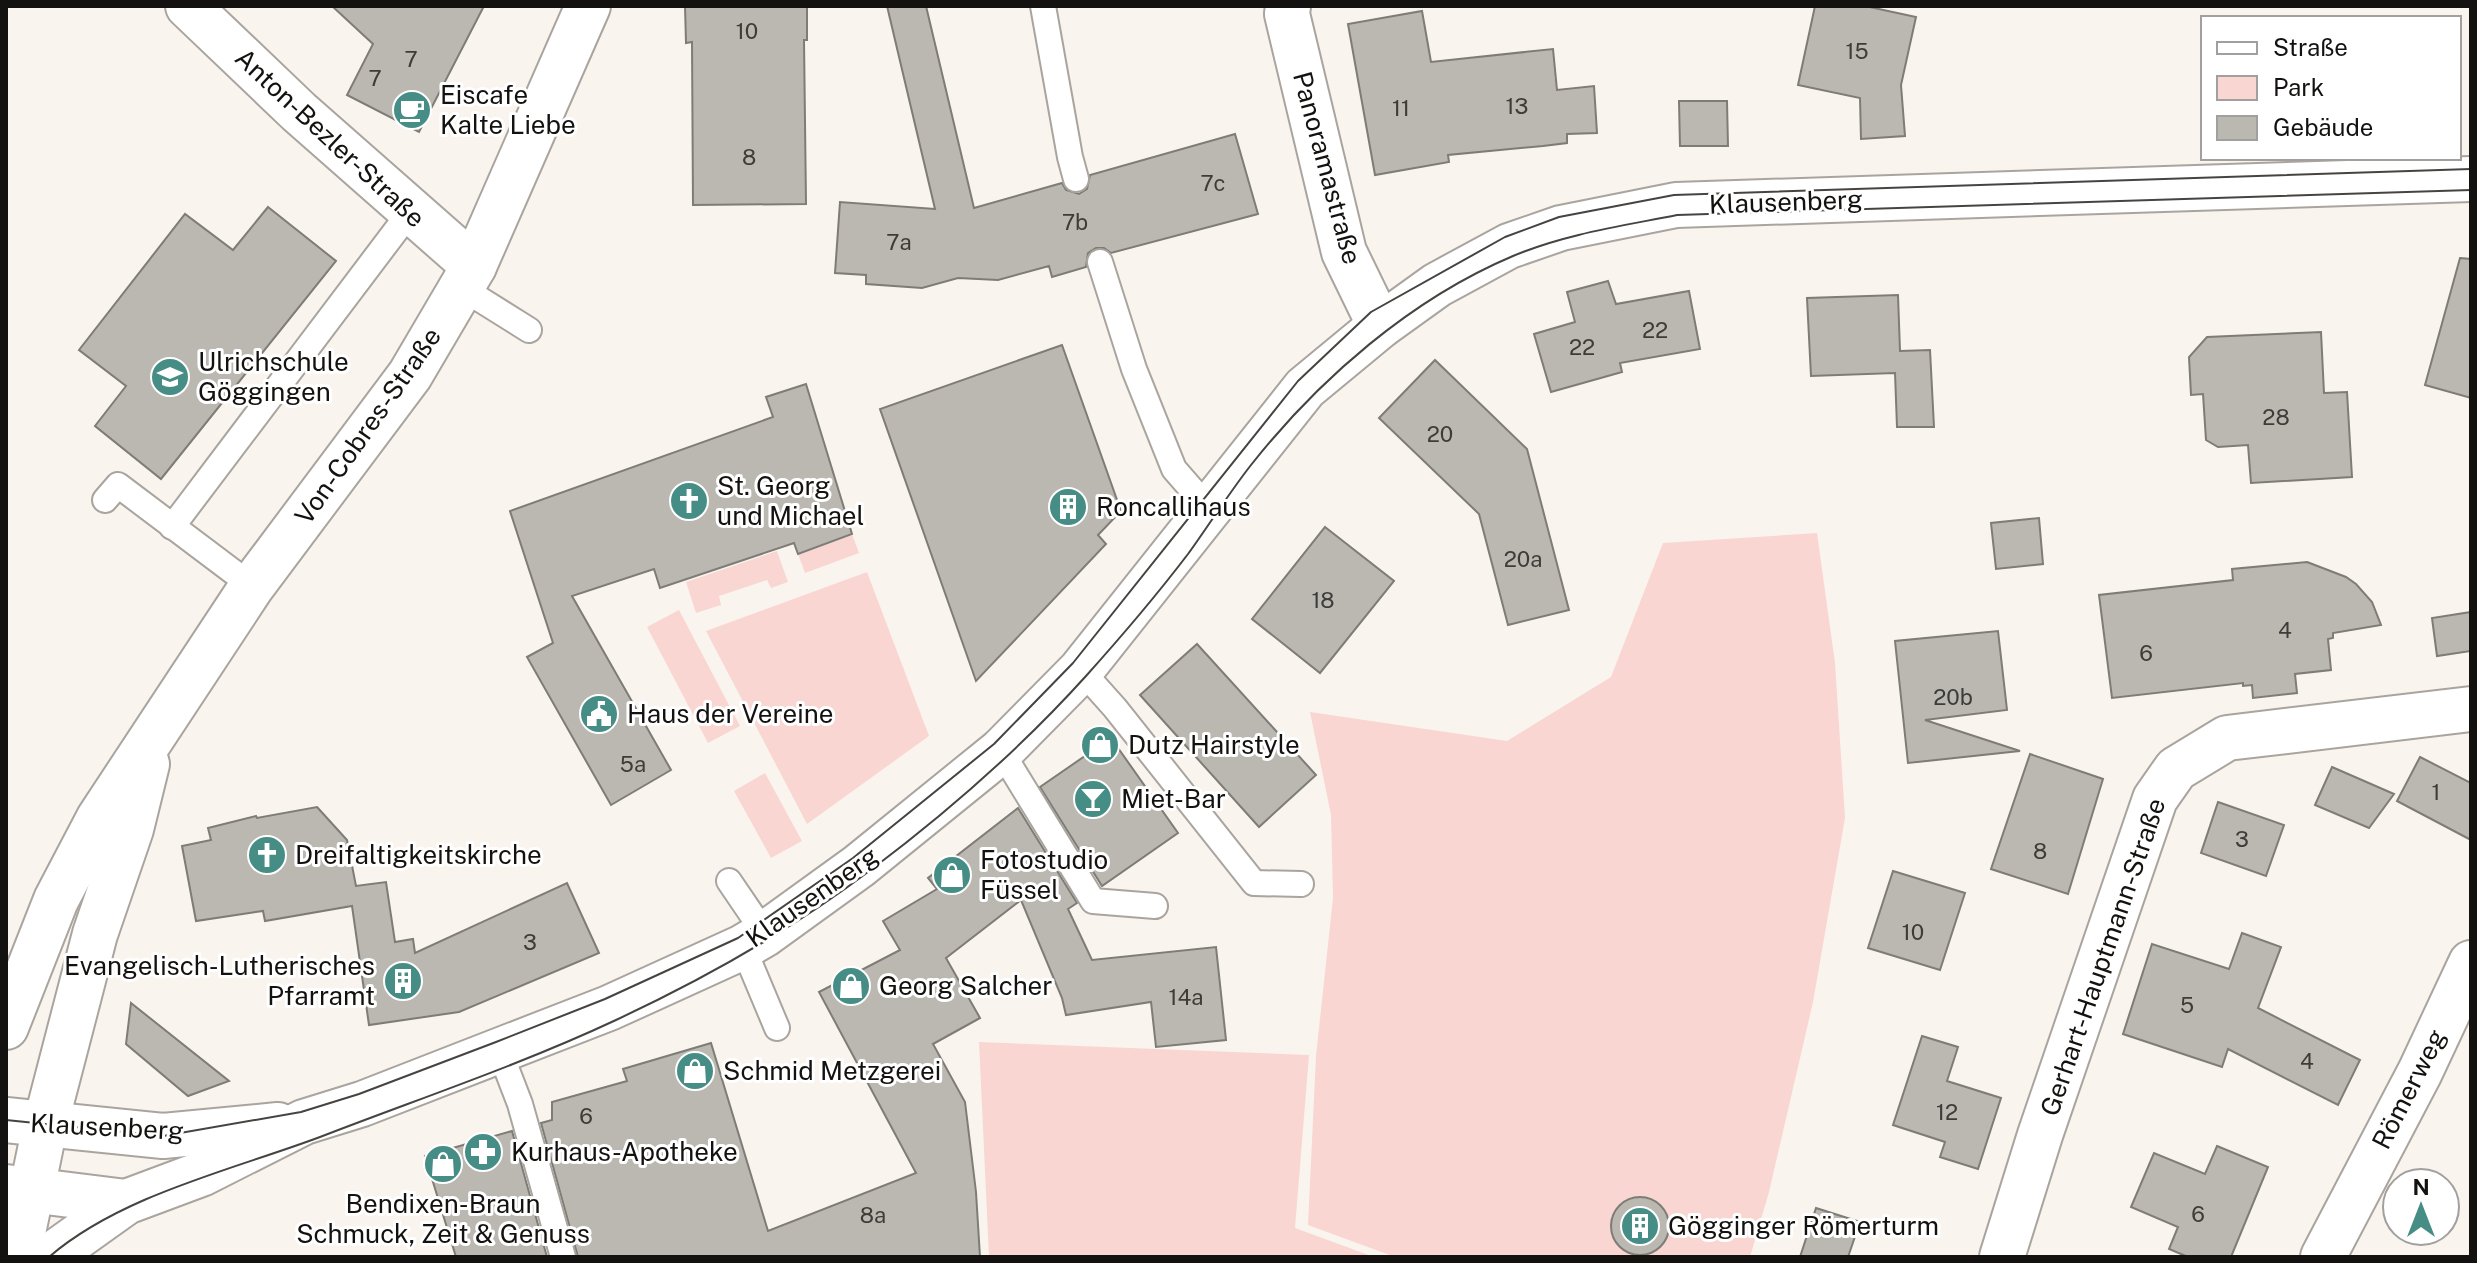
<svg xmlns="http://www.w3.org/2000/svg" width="2477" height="1263" font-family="'Public Sans',sans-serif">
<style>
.green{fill:#fad6d3}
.building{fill:#bab8b1;stroke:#7e7c76;stroke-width:2}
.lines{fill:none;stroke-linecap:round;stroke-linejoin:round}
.service-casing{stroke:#aaa49f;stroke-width:28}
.minor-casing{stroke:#aaa49f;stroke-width:48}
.tertiary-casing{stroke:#aaa49f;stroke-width:48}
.service{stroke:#fff;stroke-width:24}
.minor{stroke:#fff;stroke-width:44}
.tertiary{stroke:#fff;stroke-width:44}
.tram{stroke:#464441;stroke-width:2}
.labels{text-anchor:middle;stroke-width:6;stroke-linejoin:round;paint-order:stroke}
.number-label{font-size:22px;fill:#3d3c38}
.poi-label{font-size:26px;fill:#131210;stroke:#fff;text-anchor:start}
.street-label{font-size:26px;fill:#131210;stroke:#fff}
</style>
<rect width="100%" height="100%" fill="#faf4ee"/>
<g class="green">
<path d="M1817,533L1835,663L1845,818L1813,1002L1769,1192L1750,1257H1395L1308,1225L1316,1056L1333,898L1331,815L1310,712L1507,741L1611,677L1663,543Z"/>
<path d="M852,534L859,553L805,573L798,554Z"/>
<path d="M777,551L788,582L771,588L767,580L719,596L721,605L696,613L686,582Z"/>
<path d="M867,572L929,736L807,824L706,631Z"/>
<path d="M679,610L740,726L708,743L647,627Z"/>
<path d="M765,773L802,841L771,858L734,791Z"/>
<path d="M979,1042L1309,1055L1295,1228L1374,1257H989Z"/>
</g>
<g class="building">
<path d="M332,6H484L419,132L347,95L373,44Z"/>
<path d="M685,6H807V40H804L806,204L693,205L692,42L686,43Z"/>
<path d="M887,6H926L974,208L1062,183L1066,190L1079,194L1087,189L1090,175L1235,134L1258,214L1111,253L1104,248H1096L1088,253L1086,267L1052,277L1049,266L998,280L958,278L922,288L866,284V275L835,273L840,202L935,209Z"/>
<path d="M1815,6H1865L1916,17L1901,85L1905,136L1861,139L1860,98L1798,85Z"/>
<path d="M1422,11L1431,62L1553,49L1557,90L1594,86L1597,133L1567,134V143L1543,146L1448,155L1449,162L1375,175L1348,24Z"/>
<path d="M1679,101H1727L1728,146H1680Z"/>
<path d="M268,207L336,261L161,479L95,426L126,386L79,350L185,214L233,250Z"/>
<path d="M2460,258L2471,259V398L2425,385Z"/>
<path d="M1608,281L1616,304L1689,291L1700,349L1620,363L1622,372L1551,392L1534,334L1575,322L1567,292Z"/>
<path d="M1898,295L1900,351L1930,350L1934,427H1897L1895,373L1811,376L1807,298Z"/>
<path d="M2321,332L2324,393L2347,392L2352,477L2251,483L2248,445L2218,447L2206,440L2203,394L2191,395L2189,357L2207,337Z"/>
<path d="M1062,345L1121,511L1098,535L1106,544L976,681L880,409Z"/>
<path d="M1435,360L1527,449L1569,610L1508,625L1479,514L1379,418Z"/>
<path d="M806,384L852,534L798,554L794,543L660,588L654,569L572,596L671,770L611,805L527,657L553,643L510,511L773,417L766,397Z"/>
<path d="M2039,518L2043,564L1996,569L1991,523Z"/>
<path d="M1325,527L1394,581L1320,673L1252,619Z"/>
<path d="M2307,562L2346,577L2356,584L2372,602L2381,625L2333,633V638L2328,639L2331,670L2295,674L2297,693L2253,698L2252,685L2243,686V683L2112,698L2099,595L2233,580L2232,569Z"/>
<path d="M2471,612V651L2437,656L2432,618Z"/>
<path d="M1998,631L2007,710L1925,720L2020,751L1908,763L1895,641Z"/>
<path d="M1197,644L1316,775L1259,827L1140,695Z"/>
<path d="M1111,738L1178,833L1102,886L1040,787Z"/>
<path d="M2030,754L2103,779L2068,894L1991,869Z"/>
<path d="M2420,757L2471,783V840L2397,801Z"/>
<path d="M2332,767L2394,794L2369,828L2315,805Z"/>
<path d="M2218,802L2284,825L2266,876L2201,853Z"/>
<path d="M317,807L347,840L356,886L386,882L395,942L413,939L415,953L567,883L599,953L459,1012L369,1025L352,906L265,921L263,911L196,921L182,846L211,840L208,828L256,816L257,818Z"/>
<path d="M1018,808L1077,903L1068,909L1092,960L1216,947L1226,1040L1156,1047L1151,1002L1066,1015L1062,998L1021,900L946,958L980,1018L933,1044L965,1102L976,1192L980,1257H578L541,1123L552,1120V1102L627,1081L623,1069L711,1043L768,1231L916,1173L819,992L900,950L883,921L937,889L928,878Z"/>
<path d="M1893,871L1965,893L1940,970L1868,948Z"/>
<path d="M2242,933L2281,947L2258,1008L2360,1060L2338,1105L2228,1049L2222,1067L2123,1034L2152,944L2229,969Z"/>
<path d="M131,1003L229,1081L188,1096L126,1044Z"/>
<path d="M1922,1036L1958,1047L1947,1081L2001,1098L1978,1169L1940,1157L1945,1142L1893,1125Z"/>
<path d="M512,1131L547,1257H456L425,1156Z"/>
<path d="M2217,1146L2268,1167L2231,1257H2188L2169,1249L2178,1227L2131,1207L2154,1153L2205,1174Z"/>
<circle cx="1640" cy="1226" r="29"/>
<path d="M1816,1208L1860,1222L1848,1257H1800Z"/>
</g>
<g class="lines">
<g class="service-casing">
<g id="service">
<path d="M1043,6L1070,157L1076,179"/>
<path d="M1100,262L1134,369L1174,469L1208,508"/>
<path d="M462,288L529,330"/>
<path d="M105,500L118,485L252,586"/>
<path d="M172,527L410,212"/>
<path d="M1081,670L1115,708L1254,883L1301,884"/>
<path d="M1001,751L1093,901L1155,906"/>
<path d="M729,881L765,934"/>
<path d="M743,947L777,1028"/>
<path d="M500,1052L520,1104L563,1257"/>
</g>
</g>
<g class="minor-casing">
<g id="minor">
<path d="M188,6L299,112L474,266"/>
<path d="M1288,6L1287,14L1344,252L1380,326"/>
<path d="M2002,1257L2040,1135L2155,799L2176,769L2227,738L2471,709"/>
<path d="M2323,1257L2420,1072L2471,963"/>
</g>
</g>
<g class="tertiary-casing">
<g id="tertiary">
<path d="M6,1027L56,900L99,818L252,586L410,375L474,266L588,6"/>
<path d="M6,1120L163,1136L278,1125"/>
<path d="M6,1187L126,1202"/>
<path d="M18,1257L45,1126L95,934L131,829L147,764"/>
<path d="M49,1257L126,1202L201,1174L304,1122L362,1104L609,1008L743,947L765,934L859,866L1001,751L1081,670L1305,388L1380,326L1437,285L1509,246L1561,228L1676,205L2471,179"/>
</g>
</g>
<use href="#service" class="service"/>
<use href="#minor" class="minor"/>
<use href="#tertiary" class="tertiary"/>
<g class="tram">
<path d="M6,1120L163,1136L301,1112L359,1094L496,1042L605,999L738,938L853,858L994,744L1073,663L1298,381L1371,312L1505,237L1559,217L1674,195L2471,169"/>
<path d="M49,1257C121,1195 232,1170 320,1137C418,1099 520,1065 616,1020C706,978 793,929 872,869C949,811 1021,748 1086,676C1121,637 1156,596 1188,554C1209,525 1229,493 1251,465C1319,379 1411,299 1513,256C1565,234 1622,226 1677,215L2471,190"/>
</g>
</g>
<defs>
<g id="cafe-disc" transform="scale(2)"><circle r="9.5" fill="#468d86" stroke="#fff"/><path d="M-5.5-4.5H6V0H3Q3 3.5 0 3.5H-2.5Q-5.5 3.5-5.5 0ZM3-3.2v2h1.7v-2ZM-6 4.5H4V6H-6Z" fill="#fff"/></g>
<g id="school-disc" transform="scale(2)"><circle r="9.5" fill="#468d86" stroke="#fff"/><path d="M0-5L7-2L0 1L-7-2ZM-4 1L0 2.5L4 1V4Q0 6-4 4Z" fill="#fff"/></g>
<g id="church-disc" transform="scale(2)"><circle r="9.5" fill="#468d86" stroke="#fff"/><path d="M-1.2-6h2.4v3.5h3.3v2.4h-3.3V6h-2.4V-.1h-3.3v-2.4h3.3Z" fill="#fff"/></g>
<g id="building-disc" transform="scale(2)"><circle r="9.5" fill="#468d86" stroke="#fff"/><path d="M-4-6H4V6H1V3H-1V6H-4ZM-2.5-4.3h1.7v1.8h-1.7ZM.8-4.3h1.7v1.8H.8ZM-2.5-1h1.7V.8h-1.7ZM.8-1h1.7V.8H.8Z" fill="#fff"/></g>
<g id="civic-disc" transform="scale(2)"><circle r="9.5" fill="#468d86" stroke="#fff"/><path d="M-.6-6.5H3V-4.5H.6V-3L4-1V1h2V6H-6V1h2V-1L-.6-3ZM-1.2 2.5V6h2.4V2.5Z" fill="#fff"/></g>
<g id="shop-disc" transform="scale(2)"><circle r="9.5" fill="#468d86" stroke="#fff"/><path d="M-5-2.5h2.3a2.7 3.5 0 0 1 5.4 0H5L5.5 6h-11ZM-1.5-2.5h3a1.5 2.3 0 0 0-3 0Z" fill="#fff"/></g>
<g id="bar-disc" transform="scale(2)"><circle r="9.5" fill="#468d86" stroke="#fff"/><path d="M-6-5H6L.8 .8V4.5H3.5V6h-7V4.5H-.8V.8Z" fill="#fff"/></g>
<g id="pharmacy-disc" transform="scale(2)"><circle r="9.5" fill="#468d86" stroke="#fff"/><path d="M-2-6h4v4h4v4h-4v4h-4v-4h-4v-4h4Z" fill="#fff"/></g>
</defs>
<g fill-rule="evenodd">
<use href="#cafe-disc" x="412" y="110"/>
<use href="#school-disc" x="170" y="377"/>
<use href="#church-disc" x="689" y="501"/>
<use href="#building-disc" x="1068" y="507"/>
<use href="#civic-disc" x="599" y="714"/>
<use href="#shop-disc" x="1100" y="745"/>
<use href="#bar-disc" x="1093" y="799"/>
<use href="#church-disc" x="267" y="855"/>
<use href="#shop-disc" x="952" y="875"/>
<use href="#building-disc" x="403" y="981"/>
<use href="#shop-disc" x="851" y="986"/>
<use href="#shop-disc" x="695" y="1071"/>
<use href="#pharmacy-disc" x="483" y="1152"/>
<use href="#shop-disc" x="443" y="1164"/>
<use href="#building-disc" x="1640" y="1226"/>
</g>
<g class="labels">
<g class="number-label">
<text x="747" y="39">10</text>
<text x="1857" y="59">15</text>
<text x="411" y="67">7</text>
<text x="375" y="86">7</text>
<text x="1517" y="114">13</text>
<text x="1401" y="116">11</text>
<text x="749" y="165">8</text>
<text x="1213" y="191">7c</text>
<text x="1075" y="230">7b</text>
<text x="899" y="250">7a</text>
<text x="1655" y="338">22</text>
<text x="1582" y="355">22</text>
<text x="2276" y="425">28</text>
<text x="1440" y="442">20</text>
<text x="1523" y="567">20a</text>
<text x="1323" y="608">18</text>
<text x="2285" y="638">4</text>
<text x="2146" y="661">6</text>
<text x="1953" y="705">20b</text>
<text x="633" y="772">5a</text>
<text x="2436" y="800">1</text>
<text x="2242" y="847">3</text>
<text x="2040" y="859">8</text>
<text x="1913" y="940">10</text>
<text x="530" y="950">3</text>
<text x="1186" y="1005">14a</text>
<text x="2187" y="1013">5</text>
<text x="2307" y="1069">4</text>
<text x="1947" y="1120">12</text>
<text x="586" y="1124">6</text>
<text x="2198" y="1222">6</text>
<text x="873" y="1223">8a</text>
</g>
<g class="poi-label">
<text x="440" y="104">Eiscafe<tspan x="440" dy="30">Kalte Liebe</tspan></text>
<text x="198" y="371">Ulrichschule<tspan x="198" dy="30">Göggingen</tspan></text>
<text x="717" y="495">St. Georg<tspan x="717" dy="30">und Michael</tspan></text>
<text x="1096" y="516">Roncallihaus</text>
<text x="627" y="723">Haus der Vereine</text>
<text x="1128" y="754">Dutz Hairstyle</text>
<text x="1121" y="808">Miet-Bar</text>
<text x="295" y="864">Dreifaltigkeitskirche</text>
<text x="980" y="869">Fotostudio<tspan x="980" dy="30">Füssel</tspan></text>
<text x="375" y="975" text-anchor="end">Evangelisch-Lutherisches<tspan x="375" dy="30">Pfarramt</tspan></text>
<text x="879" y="995">Georg Salcher</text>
<text x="723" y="1080">Schmid Metzgerei</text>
<text x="511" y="1161">Kurhaus-Apotheke</text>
<text x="443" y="1213" text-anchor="middle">Bendixen-Braun<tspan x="443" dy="30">Schmuck, Zeit &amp; Genuss</tspan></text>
<text x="1668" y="1235">Gögginger Römerturm</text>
</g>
<g class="street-label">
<text transform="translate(330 138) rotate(43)" y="9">Anton-Bezler-Straße</text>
<text transform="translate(1327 168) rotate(75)" y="9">Panoramastraße</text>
<text transform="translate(1786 202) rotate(-2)" y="9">Klausenberg</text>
<text transform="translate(368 426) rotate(-55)" y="9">Von-Cobres-Straße</text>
<text transform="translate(812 897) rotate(-35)" y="9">Klausenberg</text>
<text transform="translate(2103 957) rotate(-71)" y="9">Gerhart-Hauptmann-Straße</text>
<text transform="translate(2409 1089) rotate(-63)" y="9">Römerweg</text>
<text transform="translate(107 1127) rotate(3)" y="9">Klausenberg</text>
</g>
</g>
<rect width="2477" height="1263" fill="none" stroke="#131210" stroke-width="16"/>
<rect x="2201" y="16" width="260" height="144" fill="#ffffff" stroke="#a1a09f" stroke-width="2"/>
<rect x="2217" y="42" width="40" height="12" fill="#ffffff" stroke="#a1a09f" stroke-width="2"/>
<text x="2273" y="56" font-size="24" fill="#131210">Straße</text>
<rect x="2217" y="76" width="40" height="24" fill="#fad6d3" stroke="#a1a09f" stroke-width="2"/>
<text x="2273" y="96" font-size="24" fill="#131210">Park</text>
<rect x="2217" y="116" width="40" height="24" fill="#bab8b1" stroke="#a1a09f" stroke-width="2"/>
<text x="2273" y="136" font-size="24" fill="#131210">Gebäude</text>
<g transform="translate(2421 1207)"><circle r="38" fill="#ffffff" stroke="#a1a09f" stroke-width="2"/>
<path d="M0-6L14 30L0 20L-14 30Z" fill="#468d86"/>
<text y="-12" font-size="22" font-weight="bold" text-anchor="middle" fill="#131210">N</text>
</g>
</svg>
